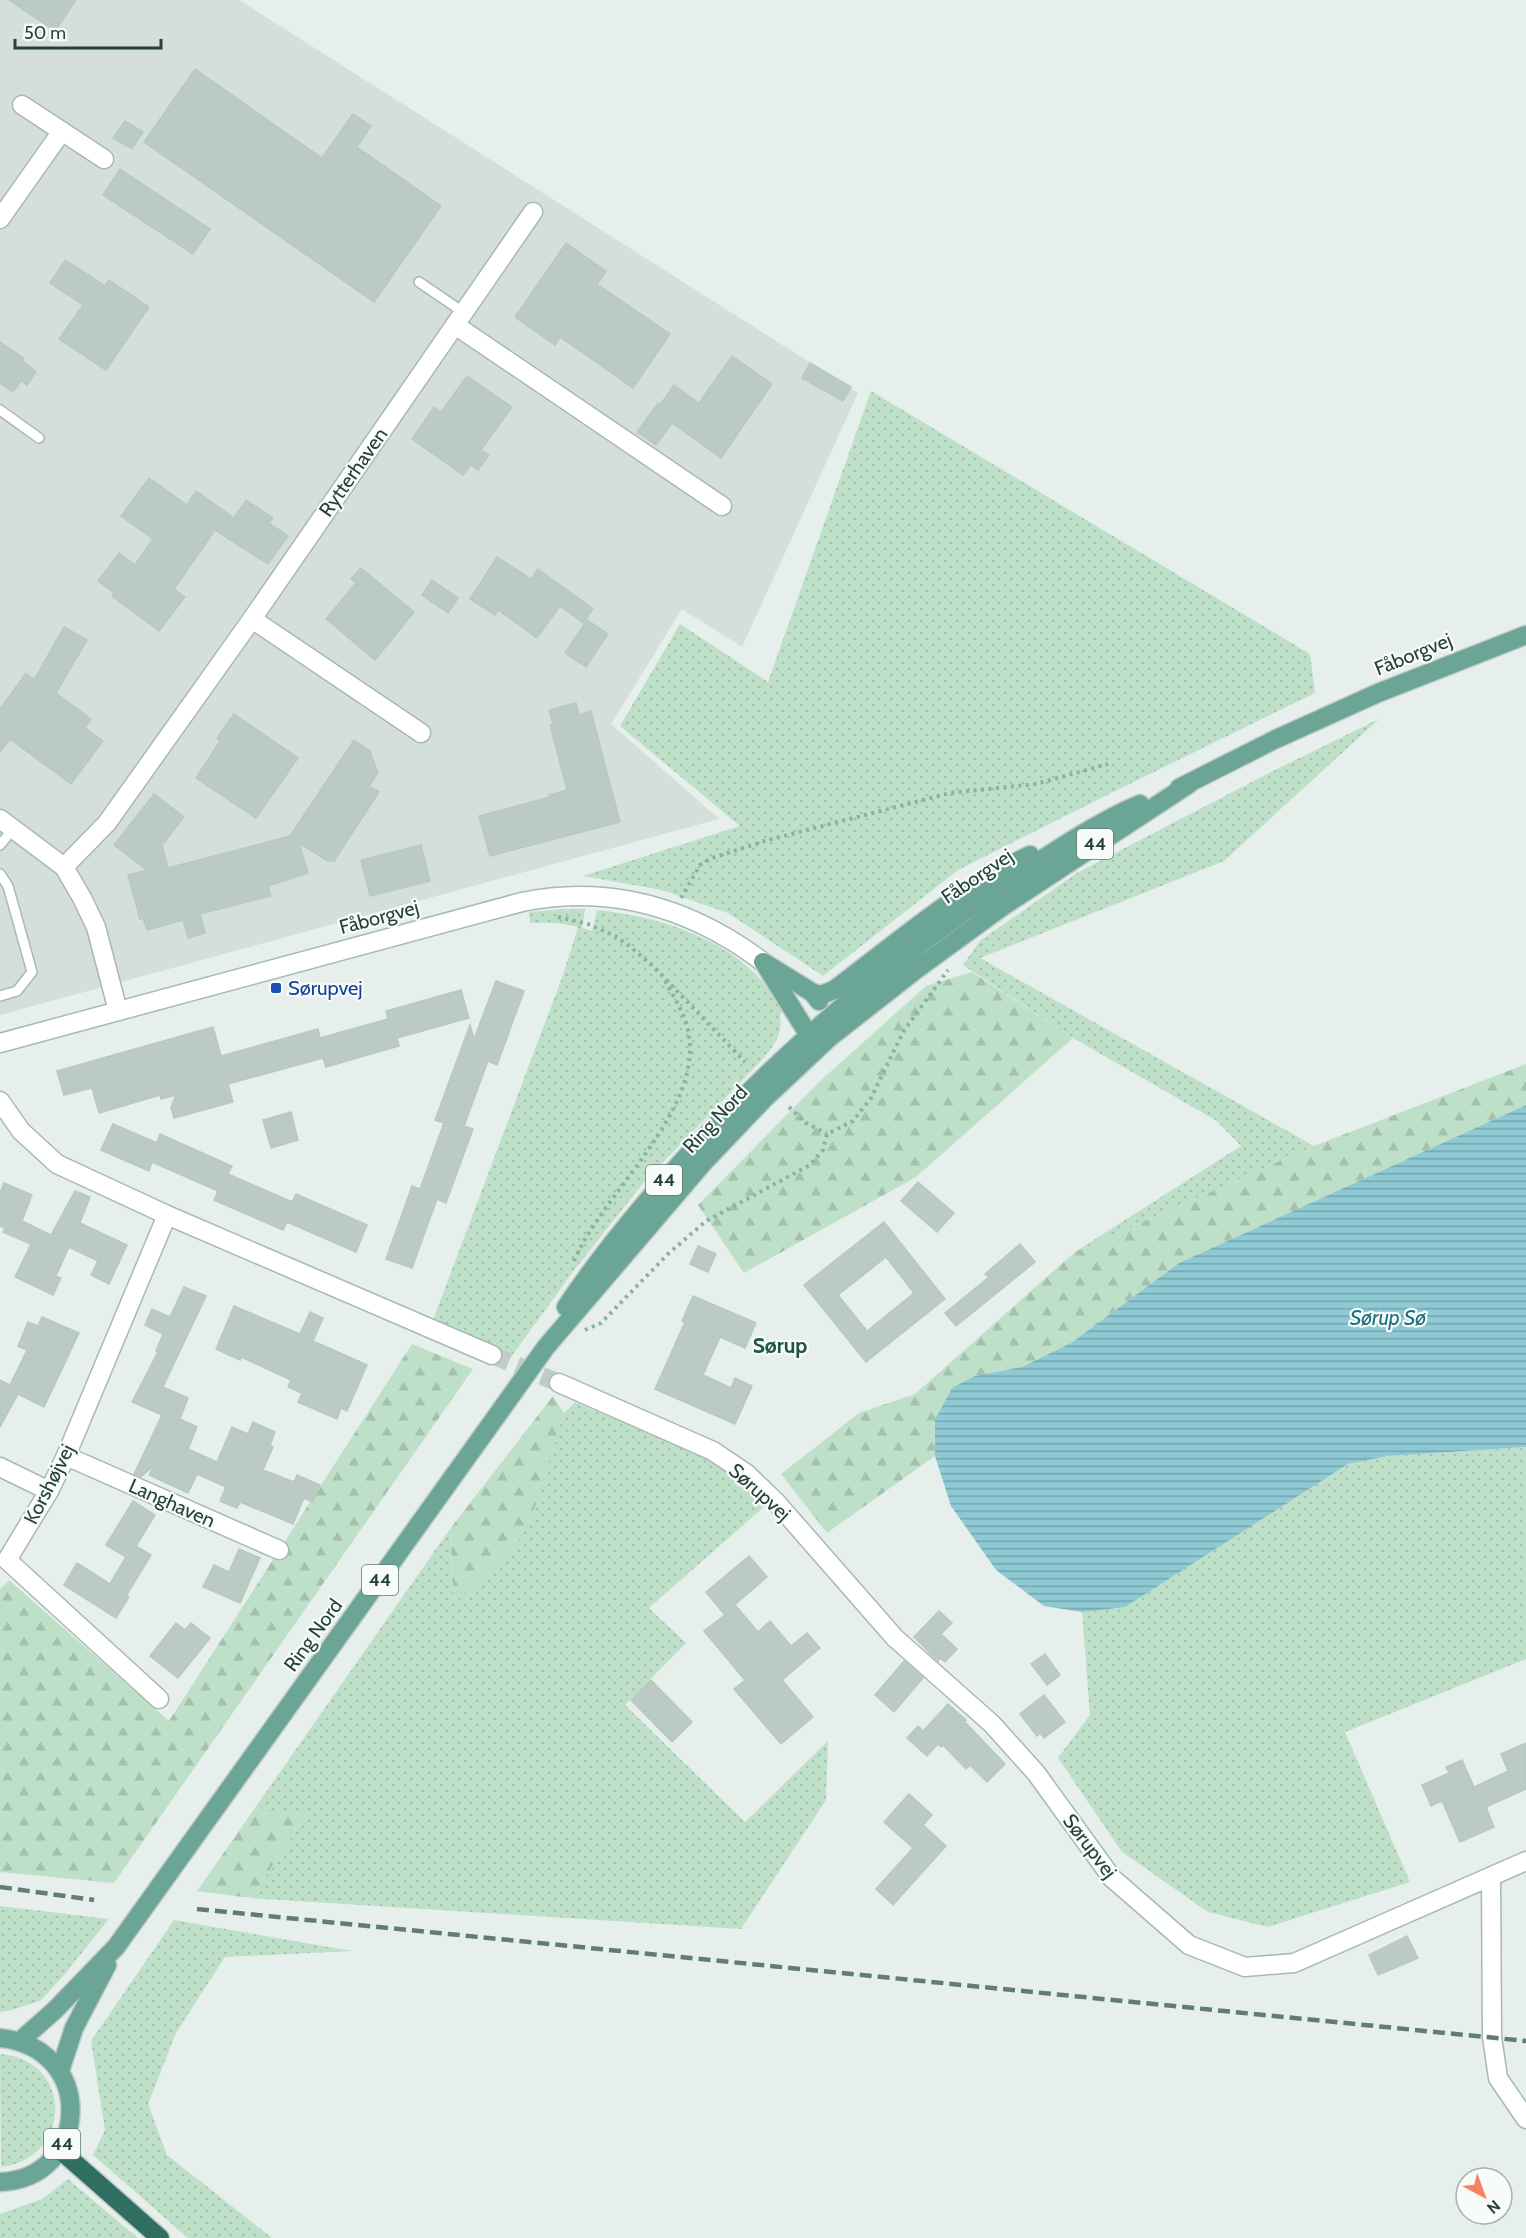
<svg xmlns="http://www.w3.org/2000/svg" width="1526" height="2238" font-family="Cabin,sans-serif">
<style>
.built{fill:#d4dfda}
.grass{fill:url(#grass-dots)}
.forest{fill:url(#forest-firs)}
.water{fill:url(#water-rules)}
.building{fill:#bbcac4;stroke:#b8c9c2;stroke-width:1.5;fill-rule:evenodd}
.lines{fill:none;stroke-linecap:round;stroke-linejoin:round}
.street-tunnel{stroke:#bfccc8;stroke-width:18;stroke-dasharray:18 9;stroke-linecap:butt}
.lane-casing{stroke:#a8b8b2;stroke-width:12}
.street-casing{stroke:#a8b8b2;stroke-width:21}
.secondary-casing{stroke:#a4bbb3;stroke-width:21}
.primary-casing{stroke:#c2cac8;stroke-width:21}
.highway-casing{stroke:#c2cac8;stroke-width:21}
.path{stroke:#86b3a5;stroke-width:4;stroke-dasharray:3 4.5;stroke-linecap:butt}
.lane{stroke:#fff;stroke-width:9}
.street{stroke:#fff;stroke-width:18}
.secondary{stroke:#fff;stroke-width:18}
.primary{stroke:#6aa596;stroke-width:18}
.highway{stroke:#2f6f62;stroke-width:18}
.rail{stroke:#5f7d75;stroke-width:4.5;stroke-dasharray:12 6;stroke-linecap:butt}
.transit-dot{fill:#1a4fb4;stroke:#f7fbf9;stroke-width:2}
.labels{text-anchor:middle;stroke-width:4.5;stroke-linejoin:round;paint-order:stroke}
.shield{fill:#f7fbf9;stroke:#637a73;stroke-width:1.5}
.shield-label{font-size:18px;font-weight:bold;fill:#24423a}
.street-label{font-size:20px;fill:#24423a;stroke:#f7fbf9}
.transit-label{font-size:20px;fill:#164399;stroke:#f7fbf9;text-anchor:start}
.water-label{font-size:21px;font-style:italic;fill:#1c6f80;stroke:#f7fbf9}
.neighbourhood-label{font-size:21px;font-weight:bold;fill:#1f5548;stroke:#f7fbf9}
</style>
<defs>
<pattern id="grass-dots" width="8" height="8" patternUnits="userSpaceOnUse" patternTransform="scale(1.5)"><rect width="8" height="8" fill="#bfe0c8"/><path d="M2 2h.1M6 6h.1" fill="none" stroke="#a4c1ad" stroke-width="1.8" stroke-linecap="round"/></pattern>
<pattern id="forest-firs" width="22" height="20" patternUnits="userSpaceOnUse" patternTransform="scale(1.5)"><rect width="22" height="20" fill="#bfe0c8"/><path d="M5 1l3.5 6h-7zM16 11l3.5 6h-7z" fill="#a4c1ad"/></pattern>
<pattern id="water-rules" width="6" height="5" patternUnits="userSpaceOnUse" patternTransform="scale(1.5)"><rect width="6" height="5" fill="#8ec9d4"/><path d="M0 2.5h6" fill="none" stroke="#74a5ad"/></pattern>
</defs>
<rect width="100%" height="100%" fill="#e6efeb"/>
<path class="built" d="M0,0H239L858,393L742,647L682,609L611,724L719,819L0,1015Z"/>
<g class="grass">
<path d="M871,391L1310,654L1315,693L1101,798L958,870L823,976L728,913L662,890L583,876L740,826L620,726L680,624L768,682Z"/>
<path d="M1379,719L1224,861L980,958L1314,1146L1075,1252L1241,1146L1217,1121L1073,1038L963,965L980,941L1077,873L1271,772Z"/>
<path d="M567,909H585L582,928L592,931L597,910C666,917 751,945 783,1012L780,1015C783,1036 773,1047 760,1062L644,1182L575,1269L511,1357L433,1320L563,975L578,927L557,923H530L529,912Z"/>
<path d="M575,1402L722,1465L766,1505L649,1608L686,1643L625,1705L745,1822L828,1741L826,1800L741,1929L251,1898L306,1815L255,1808L450,1529L454,1602L530,1520L564,1413Z"/>
<path d="M1526,1447V1659L1345,1732L1410,1882L1268,1927L1208,1912L1122,1852L1058,1758L1090,1715L1082,1612L1125,1606L1348,1464L1388,1456Z"/>
<path d="M0,1906L109,1919L64,1975L40,2001L8,2011L0,2012Z"/>
<path d="M174,1920L352,1951L225,1957L176,2033L148,2104L167,2155L272,2238H188L93,2155L105,2130L91,2041Z"/>
<path d="M0,2054C73,2059 74,2158 1,2167Z"/>
<path d="M68,2179L138,2238H0V2214L42,2199Z"/>
</g>
<g class="forest">
<path d="M972,972L1073,1038L916,1177L744,1273L698,1205L819,1082L926,986Z"/>
<path d="M1526,1064V1105L1179,1263L1071,1343L1022,1367L975,1376L935,1420V1456L827,1533L781,1474L859,1413L915,1394L1075,1252L1314,1146Z"/>
<path d="M412,1344L473,1369L114,1883L0,1872V1589L9,1580L169,1721Z"/>
<path d="M553,1396L564,1413L532,1516L513,1550L454,1603L450,1529Z"/>
<path d="M255,1808L306,1815L251,1898L197,1891Z"/>
</g>
<path class="water" d="M1526,1105V1447L1388,1456L1348,1464L1125,1607L1082,1612L1044,1606L996,1570L951,1506L935,1456V1420L952,1388L975,1376L1022,1367L1071,1343L1179,1263Z"/>
<g class="building">
<path d="M9,0H76L55,31Z"/>
<path d="M195,69L322,158L353,114L371,126L357,147L441,206L374,302L144,142Z"/>
<path d="M125,121L143,132L132,149L113,138Z"/>
<path d="M120,169L210,229L193,254L103,195Z"/>
<path d="M566,243L606,271L597,284L670,334L633,388L560,337L555,345L515,317Z"/>
<path d="M65,260L105,286L109,280L149,307L106,370L59,339L83,305L50,283Z"/>
<path d="M0,342L24,358L22,360L36,372L27,385L21,381L13,392L0,383Z"/>
<path d="M732,356L772,384L721,458L672,423L656,445L637,432L658,403L660,405L674,385L699,403Z"/>
<path d="M810,363L851,387L843,401L802,378Z"/>
<path d="M467,376L512,407L481,450L489,455L478,470L471,465L463,475L412,439L434,407L441,412Z"/>
<path d="M149,478L187,505L196,491L234,518L246,500L273,518L269,523L288,536L268,564L215,530L174,589L185,597L159,631L112,596L114,593L98,581L119,553L135,565L153,539L121,516Z"/>
<path d="M497,557L531,579L538,569L593,609L583,623L560,606L537,638L498,610L495,615L470,599Z"/>
<path d="M361,568L414,612L375,660L326,619L356,583L351,579Z"/>
<path d="M432,580L458,598L448,613L422,595Z"/>
<path d="M587,620L608,634L586,667L565,653Z"/>
<path d="M64,627L87,640L56,693L91,719L85,728L103,741L71,784L10,739L0,752V709L26,673L34,680Z"/>
<path d="M576,703L579,715L591,711L620,822L490,856L479,816L550,797L549,795L567,790L550,725L553,724L549,710Z"/>
<path d="M234,714L298,758L256,818L196,778L220,741L217,738Z"/>
<path d="M354,740L370,751L378,773L369,786L379,792L334,861H328L299,843L308,873L268,886L271,896L200,914L205,933L188,938L183,920L147,930L143,918L140,919L128,875L147,870L114,845L154,794L184,817L162,845L168,868L290,836Z"/>
<path d="M421,845L430,881L370,896L361,860Z"/>
<path d="M496,981L524,991L497,1065L488,1061L464,1126L473,1129L446,1203L437,1199L412,1268L386,1259L412,1186L420,1189L444,1123L435,1120L470,1025L474,1039Z"/>
<path d="M461,990L469,1018L397,1038L399,1046L326,1067L323,1058L228,1084L233,1102L174,1118L171,1107L176,1095L161,1099L160,1095L99,1113L92,1088L64,1095L57,1071L213,1027L221,1056L318,1029L320,1038L388,1019L386,1011Z"/>
<path d="M291,1112L298,1140L271,1148L263,1120Z"/>
<path d="M113,1124L157,1143L160,1134L232,1166L228,1174L292,1202L296,1194L367,1225L356,1252L287,1222L283,1230L214,1200L218,1191L152,1162L149,1171L101,1150Z"/>
<path d="M918,1182L954,1213L937,1232L901,1201Z"/>
<path d="M4,1183L32,1195L22,1221L51,1235L75,1191L90,1197L80,1223L127,1245L109,1284L91,1275L98,1261L69,1247L56,1276L61,1278L53,1295L15,1277L31,1244L3,1232L5,1228L0,1226V1193Z"/>
<path d="M884,1222L945,1299L866,1362L804,1285ZM886,1257L914,1293L867,1331L838,1295Z"/>
<path d="M1020,1244L1035,1262L956,1326L945,1313L989,1277L985,1274Z"/>
<path d="M698,1246L716,1254L708,1272L690,1264Z"/>
<path d="M184,1287L206,1296L163,1387L188,1398L180,1419L197,1427L188,1449L217,1462L232,1427L248,1434L253,1422L275,1432L270,1446L273,1447L263,1470L294,1482L297,1475L320,1485L313,1502L304,1498L293,1524L240,1502L237,1508L220,1501L226,1487L197,1474L188,1493L149,1475L156,1464L141,1477L134,1474L162,1415L132,1402L158,1352L156,1351L163,1334L145,1325L152,1309L170,1317Z"/>
<path d="M693,1296L756,1323L745,1348L720,1337L703,1375L731,1388L735,1378L752,1386L735,1424L655,1389L685,1322L682,1321Z"/>
<path d="M234,1306L300,1334L310,1312L323,1318L313,1341L367,1365L347,1411L341,1408L337,1419L298,1402L302,1393L288,1387L291,1380L241,1357L240,1360L216,1349Z"/>
<path d="M42,1317L79,1333L44,1407L18,1394L0,1427V1380L10,1385L27,1350L18,1346L28,1322L38,1326Z"/>
<path d="M133,1501L155,1515L136,1546L151,1555L126,1596L129,1597L116,1618L64,1585L77,1563L110,1584L126,1557L106,1545Z"/>
<path d="M239,1549L260,1558L240,1603L203,1587L214,1565L229,1572Z"/>
<path d="M749,1556L767,1577L724,1614L706,1592Z"/>
<path d="M736,1606L758,1632L770,1621L791,1646L807,1633L820,1648L782,1680L813,1717L781,1744L734,1689L745,1680L704,1631Z"/>
<path d="M939,1611L952,1623L941,1634L957,1649L945,1662L940,1658L938,1661L914,1637Z"/>
<path d="M176,1623L185,1630L191,1623L210,1638L178,1678L150,1656Z"/>
<path d="M1045,1654L1060,1675L1047,1685L1031,1664Z"/>
<path d="M904,1661L923,1678L894,1712L875,1695Z"/>
<path d="M651,1680L692,1722L672,1742L631,1700Z"/>
<path d="M1044,1695L1065,1722L1044,1738L1040,1733L1037,1736L1020,1714Z"/>
<path d="M948,1704L966,1720L964,1721L1005,1764L987,1782L970,1765L966,1769L943,1745L941,1747L938,1744L927,1756L907,1738L918,1726L923,1731Z"/>
<path d="M1526,1743V1789L1486,1807L1494,1827L1460,1842L1442,1801L1431,1806L1422,1785L1449,1773L1446,1767L1462,1760L1474,1787L1508,1771L1501,1754Z"/>
<path d="M909,1794L932,1815L923,1825L946,1846L893,1905L876,1889L913,1848L884,1822Z"/>
<path d="M1407,1936L1418,1958L1378,1975L1369,1955Z"/>
</g>
<g class="lines">
<path class="street-tunnel" d="M492,1355L559,1383"/>
<g class="lane-casing">
<g id="lane">
<path d="M419,282L463,312"/>
<path d="M0,410L39,438"/>
<path d="M0,845L13,829"/>
<path d="M0,874L8,886L32,972L17,991L0,996"/>
</g>
</g>
<g class="street-casing">
<g id="street">
<path d="M22,105L104,159"/>
<path d="M0,219L62,131"/>
<path d="M455,325L722,506"/>
<path d="M252,619L421,733"/>
<path d="M0,819L64,867L82,898L96,927L118,1011"/>
<path d="M64,867L107,823L252,619L533,212"/>
<path d="M0,1101L21,1131L57,1164L167,1215L492,1355"/>
<path d="M559,1383L713,1451L747,1474L776,1502L895,1638L992,1724L1036,1773L1112,1878L1189,1945L1245,1967L1294,1963L1526,1861"/>
<path d="M66,1456L279,1550"/>
<path d="M0,1467L49,1491"/>
<path d="M159,1699L7,1560L49,1491L66,1456L167,1215"/>
<path d="M1491,1877L1492,2037L1498,2078L1526,2119"/>
</g>
</g>
<g class="secondary-casing">
<path id="secondary" d="M0,1043L522,902C611,884 691,908 763,962"/>
</g>
<g class="primary-casing">
<g id="primary">
<path d="M1179,788L1276,739L1378,693L1526,635"/>
<path d="M763,962L813,993L819,1001"/>
<path d="M766,966L805,1029L813,1038L819,1040"/>
<path d="M813,993L821,995L834,990C898,942 957,890 1030,855"/>
<path d="M566,1307C611,1240 663,1180 719,1122C808,1030 905,950 1011,880C1053,852 1094,824 1140,804"/>
<path d="M0,2038C98,2048 90,2179 0,2182"/>
<path d="M20,2041L55,2010L116,1947L546,1347L704,1162L765,1098L829,1038L917,969L1002,907L1189,784"/>
<path d="M60,2071L74,2028L107,1965"/>
</g>
</g>
<g class="highway-casing">
<path id="highway" d="M59,2149L160,2238"/>
</g>
<g class="path">
<path d="M681,898L700,865L712,858L768,840L950,793L1036,784L1108,764"/>
<path d="M558,917L588,924L615,936L628,945L654,967L745,1062"/>
<path d="M789,1107L806,1123L827,1134"/>
<path d="M574,1261C604,1190 709,1107 687,1026C682,1009 671,992 663,977"/>
<path d="M585,1330L601,1323L668,1254L706,1221L810,1165L823,1150L827,1134L853,1121L871,1098L903,1032L948,970"/>
</g>
<use href="#lane" class="lane"/>
<use href="#street" class="street"/>
<use href="#secondary" class="secondary"/>
<use href="#primary" class="primary"/>
<use href="#highway" class="highway"/>
<g class="rail">
<path d="M0,1887L94,1900"/>
<path d="M197,1909L1526,2041"/>
</g>
</g>
<rect class="transit-dot" x="270" y="982" width="12" height="12" rx="3"/>
<g class="labels">
<g class="shield">
<rect x="1077" y="829" width="36" height="30" rx="4.5"/>
<rect x="646" y="1165" width="36" height="30" rx="4.5"/>
<rect x="362" y="1565" width="36" height="30" rx="4.5"/>
<rect x="44" y="2129" width="36" height="30" rx="4.5"/>
</g>
<g class="shield-label">
<text x="1095" y="850">44</text>
<text x="664" y="1186">44</text>
<text x="380" y="1586">44</text>
<text x="62" y="2150">44</text>
</g>
<g class="street-label">
<text transform="translate(353 472) rotate(-55)" y="7">Rytterhaven</text>
<text transform="translate(1413 654) rotate(-22)" y="7">Fåborgvej</text>
<text transform="translate(977 876) rotate(-34)" y="7">Fåborgvej</text>
<text transform="translate(379 917) rotate(-15)" y="7">Fåborgvej</text>
<text transform="translate(715 1119) rotate(-47)" y="7">Ring Nord</text>
<text transform="translate(49 1484) rotate(-63)" y="7">Korshøjvej</text>
<text transform="translate(760 1492) rotate(42)" y="7">Sørupvej</text>
<text transform="translate(172 1503) rotate(24)" y="7">Langhaven</text>
<text transform="translate(313 1635) rotate(-54)" y="7">Ring Nord</text>
<text transform="translate(1090 1846) rotate(53)" y="7">Sørupvej</text>
</g>
<g class="transit-label">
<text x="288" y="995">Sørupvej</text>
</g>
<g class="water-label">
<text x="1388" y="1325">Sørup Sø</text>
</g>
<g class="neighbourhood-label">
<text x="780" y="1353">Sørup</text>
</g>
</g>
<g transform="translate(1484 2196) rotate(139)"><circle r="28" fill="#f7fbf9" stroke="#a3b1ad" stroke-width="1.5"/>
<path d="M0-4.5L10 22L0 15L-10 22Z" fill="#f4845f"/>
<text y="-9" font-size="16" font-weight="bold" text-anchor="middle" fill="#24423a">N</text>
</g>
<path d="M15 39v9h146v-9" fill="none" stroke="#24423a" stroke-width="3"/>
<text x="24" y="39" font-size="18" fill="#24423a" stroke="#f7fbf9" stroke-width="4.5" paint-order="stroke">50 m</text>
</svg>
